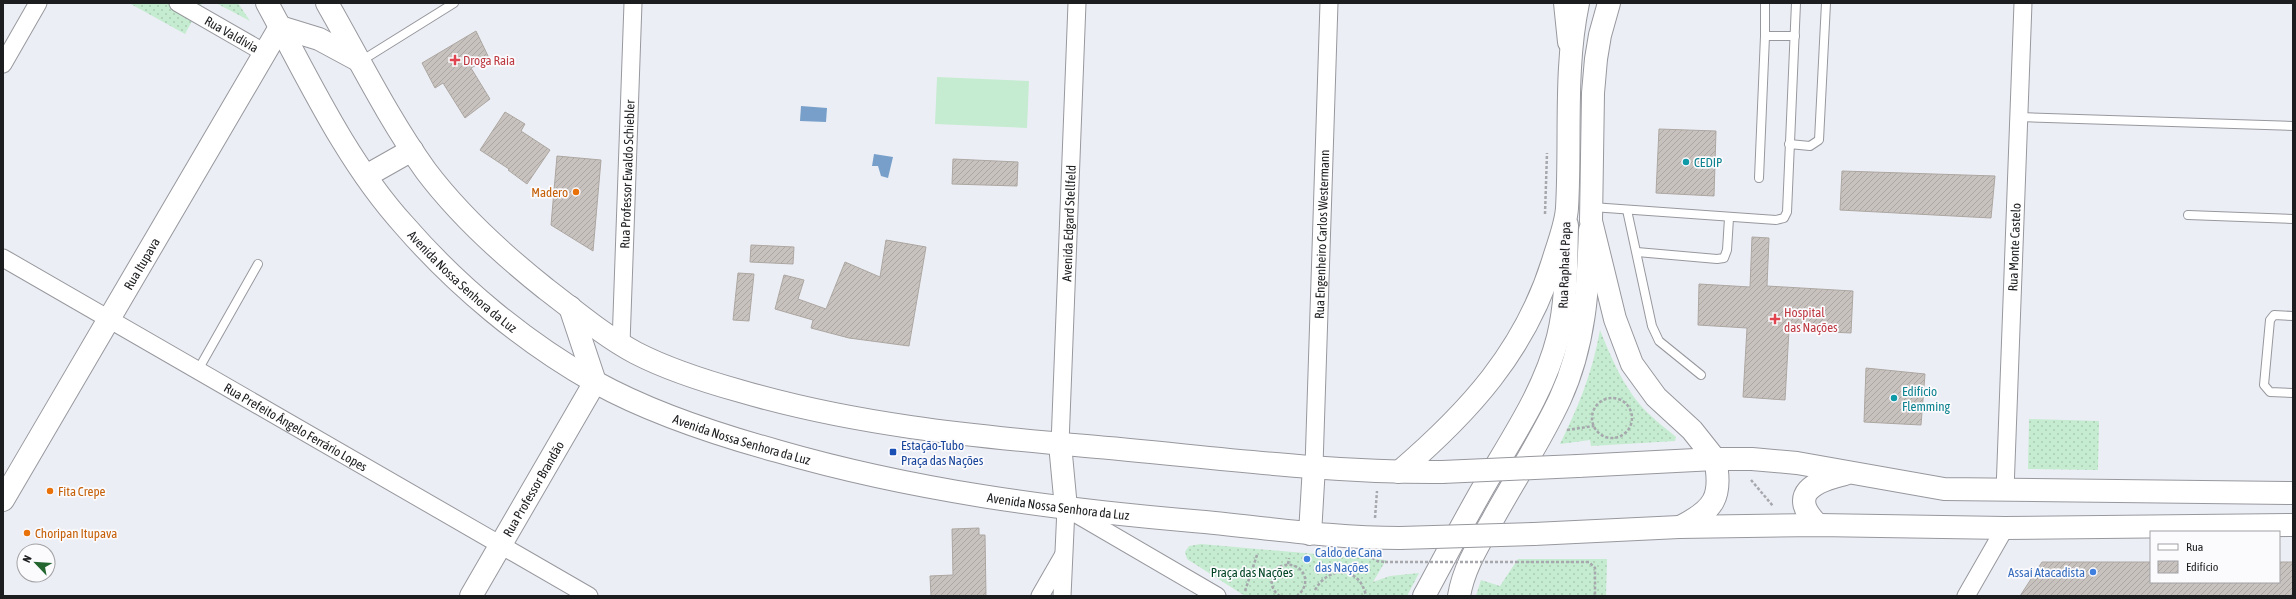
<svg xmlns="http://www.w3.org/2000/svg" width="2296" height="599" font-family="'Asap Condensed',sans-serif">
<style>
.grass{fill:url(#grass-dots)}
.pitch{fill:#c5ecd0}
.water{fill:#779fc9}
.building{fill:url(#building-hatch);stroke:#ada7a2}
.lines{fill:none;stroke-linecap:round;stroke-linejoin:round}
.lane-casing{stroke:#97989e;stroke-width:10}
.street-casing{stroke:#97989e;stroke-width:19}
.secondary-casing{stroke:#97989e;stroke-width:24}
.primary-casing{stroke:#97989e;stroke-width:24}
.highway-casing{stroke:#97989e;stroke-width:24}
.path{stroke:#a6a8ad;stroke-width:2.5;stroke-dasharray:3 2;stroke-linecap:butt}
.lane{stroke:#fff;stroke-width:8}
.street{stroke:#fff;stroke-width:17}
.secondary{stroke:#fff;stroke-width:22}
.primary{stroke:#fff;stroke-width:22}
.highway{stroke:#fff;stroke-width:22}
.secondary-bridge-casing{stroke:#97989e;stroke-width:24;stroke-linecap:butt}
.path-bridge{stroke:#a6a8ad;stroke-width:2.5;stroke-dasharray:3 2;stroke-linecap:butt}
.secondary-bridge{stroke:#fff;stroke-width:22}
.health-dot{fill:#e0444e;stroke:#fbfbfe;stroke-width:1.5}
.culture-dot{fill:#0f9aa8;stroke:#fbfbfe;stroke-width:1.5}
.food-dot{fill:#e8710a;stroke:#fbfbfe;stroke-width:1.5}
.transit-dot{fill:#1a4fb4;stroke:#fbfbfe;stroke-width:1.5}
.shop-dot{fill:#3f7fe0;stroke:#fbfbfe;stroke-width:1.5}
.labels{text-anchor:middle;stroke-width:3.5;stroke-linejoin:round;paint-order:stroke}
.street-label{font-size:13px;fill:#1c1d1f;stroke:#fbfbfe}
.health-label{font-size:13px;fill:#be3a42;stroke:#fbfbfe;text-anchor:start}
.culture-label{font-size:13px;fill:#0d838f;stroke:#fbfbfe;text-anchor:start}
.food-label{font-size:13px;fill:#c56008;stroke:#fbfbfe;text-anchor:start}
.transit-label{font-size:13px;fill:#164399;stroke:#fbfbfe;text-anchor:start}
.shop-label{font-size:13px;fill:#366cbe;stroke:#fbfbfe;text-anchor:start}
.park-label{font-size:13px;fill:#004423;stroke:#fbfbfe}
</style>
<defs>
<pattern id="grass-dots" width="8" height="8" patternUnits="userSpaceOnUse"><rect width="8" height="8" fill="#c5ecd0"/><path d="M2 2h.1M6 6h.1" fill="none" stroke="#a9cab2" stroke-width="1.8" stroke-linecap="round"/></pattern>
<pattern id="building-hatch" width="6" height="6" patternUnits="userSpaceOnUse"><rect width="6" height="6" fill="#c8c2be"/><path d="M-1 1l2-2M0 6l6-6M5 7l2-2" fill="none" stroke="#aba6a3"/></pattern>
</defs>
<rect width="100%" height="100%" fill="#eceef5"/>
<g class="grass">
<path d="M129,3H202L185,34Z"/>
<path d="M216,3H238L250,21Z"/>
<path d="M1600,330C1612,360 1626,393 1650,415C1658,423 1668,430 1676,437L1675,441L1591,446L1590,440L1560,444C1579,405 1592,374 1600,330Z"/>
<path d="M2029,419L2099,421L2098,470L2028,469Z"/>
<path d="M1201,544L1386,560L1373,582L1390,576L1419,573L1407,596H1245L1187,559L1185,552L1189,546Z"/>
<path d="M1518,559H1607L1606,596H1476L1481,580L1500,586Z"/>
</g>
<path class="pitch" d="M937,77L1029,81L1027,128L935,124Z"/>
<g class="water">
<path d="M801,106L827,108L826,122L800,121Z"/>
<path d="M874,154L893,157L888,178L881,176L878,166H872Z"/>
</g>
<g class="building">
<path d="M476,31L489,58L471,68L490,99L465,118L443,83L435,88L422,63Z"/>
<path d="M505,112L525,124L521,131L550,150L527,184L508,170L509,169L480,150Z"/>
<path d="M1659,129L1716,131L1714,196L1656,193Z"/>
<path d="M557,156L601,160L593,251L551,225Z"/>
<path d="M953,159L1018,162L1017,186L952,184Z"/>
<path d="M1842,171L1995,176L1991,218L1840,210Z"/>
<path d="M1752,237L1769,238L1767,286L1853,291L1851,333L1789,330L1785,400L1743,397L1747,328L1698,325L1699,284L1750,287Z"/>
<path d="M886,240L926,247L909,346L849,338L811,328L813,320L775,309L784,275L804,280L798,299L826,309L845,262L880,277Z"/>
<path d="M751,245L794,247L793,264L750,262Z"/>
<path d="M738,273L754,274L749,321L733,320Z"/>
<path d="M1866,368L1925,374L1921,425L1864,422Z"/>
<path d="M979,528V535H985L986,596H931L930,576L953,575L952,529Z"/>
<path d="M2042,562H2151V582H2279V562H2293V596H2020Z"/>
</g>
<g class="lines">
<g class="lane-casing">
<g id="lane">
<path d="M1765,3V36"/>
<path d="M361,61L454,3"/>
<path d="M2019,117L2293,126"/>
<path d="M1789,144L1810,146L1819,140L1826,3"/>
<path d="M1759,178L1765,36H1795"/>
<path d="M1592,207L1776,220L1784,218L1787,212L1796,3"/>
<path d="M1627,210L1652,326L1659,341L1701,375"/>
<path d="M2188,215L2293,219"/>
<path d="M1637,252L1717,259L1724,258L1727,250L1729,218"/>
<path d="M2293,316L2274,315L2270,320L2264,385L2270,392L2293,393"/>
<path d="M198,370L258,264"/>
</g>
</g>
<g class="street-casing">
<g id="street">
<path id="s1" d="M178,3L265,53"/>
<path d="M3,64L38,3"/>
<path id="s2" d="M3,258L589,596"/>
<path id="s3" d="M621,344L633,3"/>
<path id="s4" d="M1060,444L1077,3"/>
<path id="s5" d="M1314,466L1329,3"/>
<path id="s6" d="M2005,491L2023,3"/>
<path d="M1040,596L1063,556"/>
<path d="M1062,596L1066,508L1217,596"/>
<path d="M1966,596L2005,528"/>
</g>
</g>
<g class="secondary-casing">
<g id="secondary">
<path id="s7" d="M267,3C308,78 346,161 404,225C457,286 524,342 595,382C651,413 715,434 777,451C912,490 1052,509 1193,521C1262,527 1330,538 1400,538"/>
<path d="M327,3C359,59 388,118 426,171C460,216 502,254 546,289C575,311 604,336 636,353C669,370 704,381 740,391C852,424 969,436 1086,446C1204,456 1324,473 1442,472"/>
<path d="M1565,3L1569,42"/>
<path d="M280,27L319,39L358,60"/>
<path d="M366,176L412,150"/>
<path d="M570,307L595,382"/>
<path d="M1060,444L1066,508"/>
<path d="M1578,466L1715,459H1752L1797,463L1944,489L2293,493"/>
<path id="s8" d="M3,500L280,27"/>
<path d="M1818,525C1786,494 1815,481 1845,474"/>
<path d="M1680,527C1714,510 1723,497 1715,459"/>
<path d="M1310,534L1314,466"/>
<path d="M1534,534L1679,527L1818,525L2005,528L2293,525"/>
<path id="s9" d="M471,596L595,382"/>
</g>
</g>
<g class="primary-casing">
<g id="primary">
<path d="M1424,596C1445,557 1465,519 1487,481C1514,435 1545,389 1558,337C1567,300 1566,263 1567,225"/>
<path d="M1459,596C1464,567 1479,544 1493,519C1515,479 1541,440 1560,399C1585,345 1588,288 1590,230"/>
</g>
</g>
<g class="highway-casing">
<g id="highway">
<path d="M1609,3L1600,35L1596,59L1593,93L1591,221L1615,319L1632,364L1656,397L1692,430L1715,459"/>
<path d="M1399,472C1469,412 1525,351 1553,261C1558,244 1566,225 1567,208C1571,140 1564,70 1578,3"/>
</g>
</g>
<g class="path">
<path d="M1545,214L1547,153"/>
<circle cx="1612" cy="418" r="20"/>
<path d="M1567,430L1594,426"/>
<path d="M1751,480L1773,506"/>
<path d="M1375,518L1377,491"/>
<path d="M1372,558L1377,561L1385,562"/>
<path d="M1516,562H1589L1595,568V596"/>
<path d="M1288,564L1289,558"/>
<path d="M1343,572L1344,563"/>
<path d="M1315,590C1329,565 1360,566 1366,596"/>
<path d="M1245,591L1257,555"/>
<path d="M1280,596C1269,589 1270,577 1277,568C1299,556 1316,581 1297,596"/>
</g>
<use href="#lane" class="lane"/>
<use href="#street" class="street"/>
<use href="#secondary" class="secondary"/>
<use href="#primary" class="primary"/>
<use href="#highway" class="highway"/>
<g class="secondary-bridge-casing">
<g id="secondary-bridge">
<path d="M1442,472L1578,466"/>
<path d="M1400,538L1534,534"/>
</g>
</g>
<path class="path-bridge" d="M1385,562H1516"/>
<use href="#secondary-bridge" class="secondary-bridge"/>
</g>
<g class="health-dot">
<path d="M453 54h4v4h4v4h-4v4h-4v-4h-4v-4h4z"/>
<path d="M1773 313h4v4h4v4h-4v4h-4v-4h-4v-4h4z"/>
</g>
<g class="culture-dot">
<circle cx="1686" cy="162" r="4"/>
<circle cx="1894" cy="398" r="4"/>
</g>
<g class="food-dot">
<circle cx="576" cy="192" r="4"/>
<circle cx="50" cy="491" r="4"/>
<circle cx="27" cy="533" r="4"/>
</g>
<rect class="transit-dot" x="889" y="448" width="8" height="8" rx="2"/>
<g class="shop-dot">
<circle cx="1307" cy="559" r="4"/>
<circle cx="2093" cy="572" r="4"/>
</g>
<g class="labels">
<g class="street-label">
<text dy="5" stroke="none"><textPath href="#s1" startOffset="62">Rua Valdívia</textPath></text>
<text dy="5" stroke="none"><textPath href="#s3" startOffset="170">Rua Professor Ewaldo Schiebler</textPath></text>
<text dy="5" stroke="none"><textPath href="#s4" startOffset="221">Avenida Edgard Stellfeld</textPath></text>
<text dy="5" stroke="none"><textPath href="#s5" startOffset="232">Rua Engenheiro Carlos Westermann</textPath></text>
<text dy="5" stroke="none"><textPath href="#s6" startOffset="244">Rua Monte Castelo</textPath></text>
<text dy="5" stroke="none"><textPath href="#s8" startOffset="274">Rua Itupava</textPath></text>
<text transform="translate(1564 265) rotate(-88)" y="5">Rua Raphael Papa</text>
<text dy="5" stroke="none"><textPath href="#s7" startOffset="343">Avenida Nossa Senhora da Luz</textPath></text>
<text dy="5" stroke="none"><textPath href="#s2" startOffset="338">Rua Prefeito Ângelo Ferrário Lopes</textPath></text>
<text dy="5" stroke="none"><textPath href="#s7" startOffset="668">Avenida Nossa Senhora da Luz</textPath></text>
<text dy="5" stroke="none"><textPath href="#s9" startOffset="124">Rua Professor Brandão</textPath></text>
<text dy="5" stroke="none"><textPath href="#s7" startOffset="992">Avenida Nossa Senhora da Luz</textPath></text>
</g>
<g class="health-label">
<text x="463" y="65">Droga Raia</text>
<text x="1784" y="317">Hospital<tspan x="1784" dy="15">das Nações</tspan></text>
</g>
<g class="culture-label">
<text x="1694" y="167">CEDIP</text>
<text x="1902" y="396">Edifício<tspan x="1902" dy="15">Flemming</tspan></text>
</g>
<g class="food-label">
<text x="568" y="197" text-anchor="end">Madero</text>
<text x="58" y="496">Fita Crepe</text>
<text x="35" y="538">Choripan Itupava</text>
</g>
<g class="transit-label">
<text x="901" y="450">Estação-Tubo<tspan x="901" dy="15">Praça das Nações</tspan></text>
</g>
<g class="shop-label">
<text x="1315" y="557">Caldo de Cana<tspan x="1315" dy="15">das Nações</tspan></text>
<text x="2085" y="577" text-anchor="end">Assaí Atacadista</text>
</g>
<g class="park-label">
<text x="1252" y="577">Praça das Nações</text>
</g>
</g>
<rect width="2296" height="599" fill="none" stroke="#1c1d1f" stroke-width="8"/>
<rect x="2150" y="531" width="130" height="52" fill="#fbfbfe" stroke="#a2a2a5"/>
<rect x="2158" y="544" width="20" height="6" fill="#ffffff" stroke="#a2a2a5"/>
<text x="2186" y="551" font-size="12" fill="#1c1d1f">Rua</text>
<rect x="2158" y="561" width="20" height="12" fill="url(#building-hatch)" stroke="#a2a2a5"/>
<text x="2186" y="571" font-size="12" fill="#1c1d1f">Edifício</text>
<g transform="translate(36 563) rotate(295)"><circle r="19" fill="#fbfbfe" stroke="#a2a2a5"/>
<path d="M0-3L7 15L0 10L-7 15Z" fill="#23652f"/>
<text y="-6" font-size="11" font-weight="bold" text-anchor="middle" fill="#1c1d1f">N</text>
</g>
</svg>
